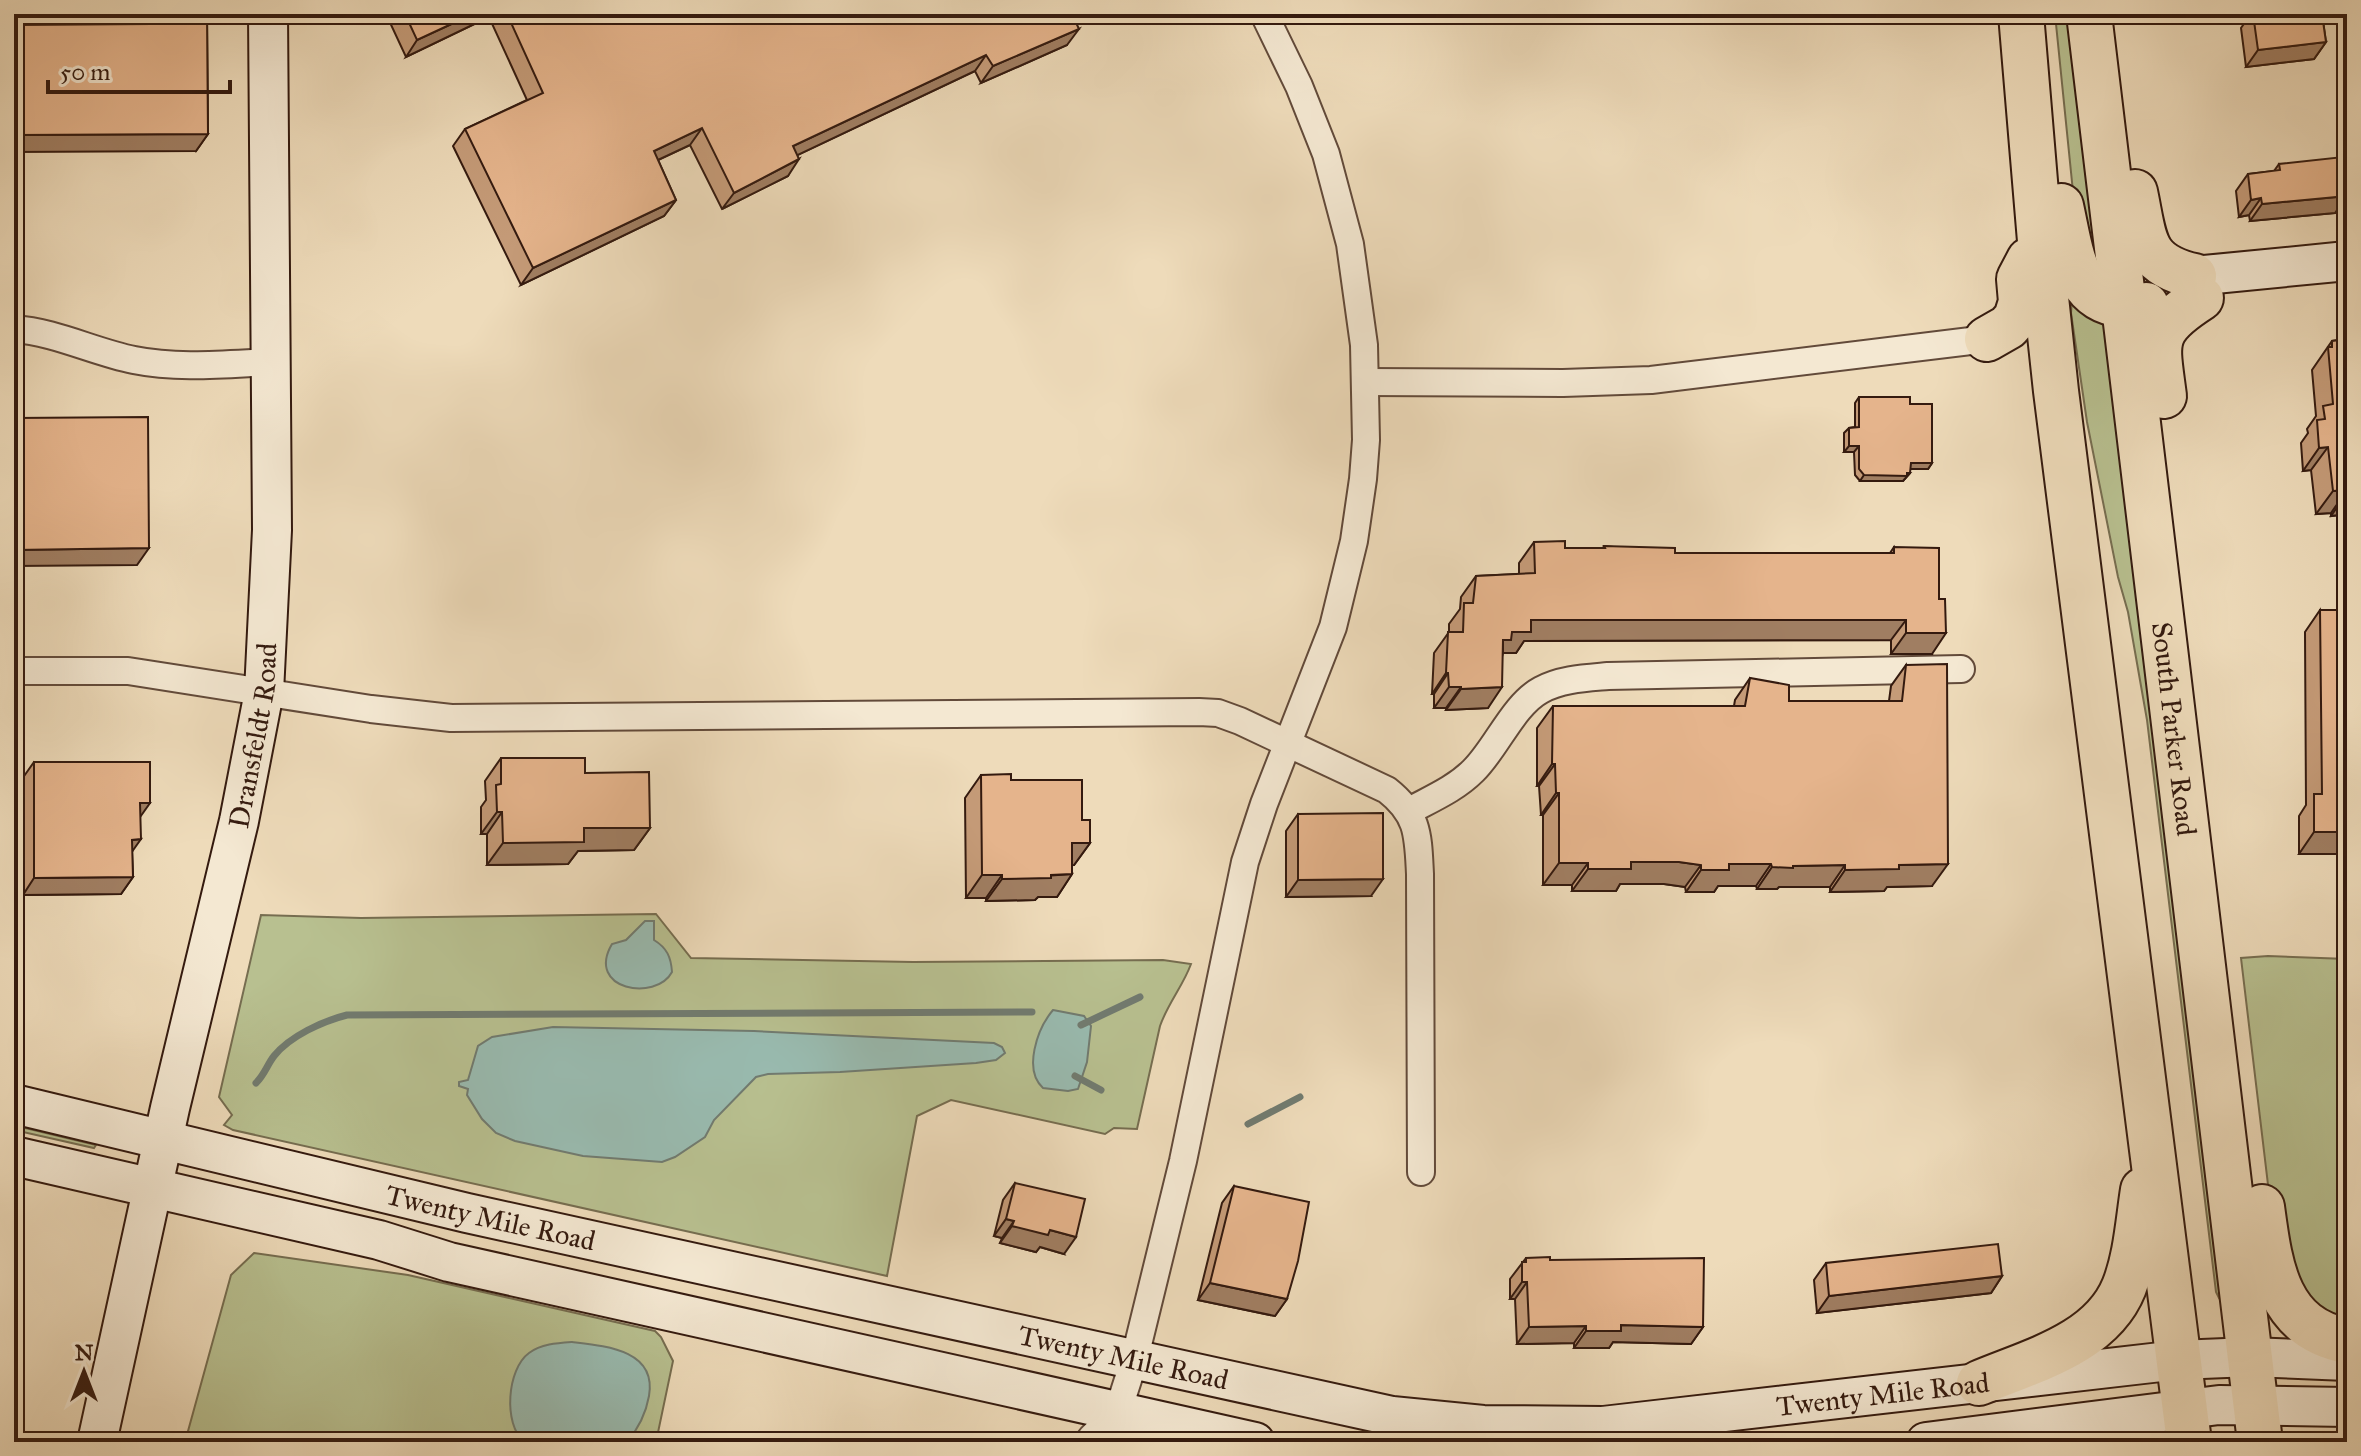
<svg xmlns="http://www.w3.org/2000/svg" width="2361" height="1456" font-family="'IM FELL Great Primer',serif">
<style>
.green{fill:#b8c090;stroke:#766d50;stroke-width:2}
.water{fill:#99bbb0;stroke:#717b70;stroke-width:2}
.lines{fill:none;stroke-linecap:round;stroke-linejoin:round}
.stream{stroke:#717b70;stroke-width:7}
.street-casing{stroke:#624a3a;stroke-width:30}
.secondary-casing{stroke:#341a0f;stroke-width:42}
.highway-casing{stroke:#341a0f;stroke-width:48}
.street{stroke:#f4e8d2;stroke-width:26}
.secondary{stroke:#f4e8d2;stroke-width:38}
.highway{stroke:#eedbba;stroke-width:44}
.wall{fill:#c59b78;stroke:#341a0f;stroke-width:2}
.shaded-wall{fill:#a07e62;stroke:#341a0f;stroke-width:2}
.building{fill:#e5b48c;stroke:#341a0f;stroke-width:2}
.labels{text-anchor:middle;stroke-width:6;stroke-linejoin:round;paint-order:stroke}
.street-label{font-size:28px;fill:#341a0f;stroke:#f4e8d2}
</style>
<rect width="100%" height="100%" fill="#eedbba"/>
<filter id="stains"><feTurbulence type="fractalNoise" baseFrequency=".0025" numOctaves="4"/><feColorMatrix values="0 0 0 0 .2 0 0 0 0 .09 0 0 0 0 .02 0 0 0 .5 -.17"/></filter>
<radialGradient id="worn" r=".72"><stop offset=".6" stop-color="#630" stop-opacity="0"/><stop offset="1" stop-color="#630" stop-opacity=".3"/></radialGradient>
<g class="green">
<path d="M2055,14H2067L2102,275L2079,251Z"/>
<path d="M2072,300L2089,302L2106,326L2222,1296L2219,1298L2216,1292L2147,720L2128,612L2118,577L2087,422L2071,313Z"/>
<path d="M656,914L691,958L913,962L1163,960L1191,964C1183,986 1168,1003 1160,1026L1137,1129L1114,1128L1105,1134L951,1100L917,1116L887,1276L233,1130L224,1125L232,1115L219,1097L261,915L361,918Z"/>
<path d="M2268,956L2347,959V1331L2315,1319L2274,1235L2241,958Z"/>
<path d="M14,1126L21,1127L96,1145L94,1148L14,1130Z"/>
<path d="M254,1253L408,1275L655,1331L661,1337L673,1361L656,1442H185L231,1275Z"/>
</g>
<g class="water">
<path d="M645,921H654V940C667,948 671,957 672,972C656,1002 585,990 612,944L626,940Z"/>
<path d="M1053,1010L1084,1016L1091,1026L1087,1062L1078,1089L1068,1091L1043,1088C1023,1070 1037,1029 1053,1010Z"/>
<path d="M553,1027L754,1031L994,1043L1002,1047L1005,1053L996,1060L976,1063L840,1072L768,1074L756,1077L714,1120L705,1137L675,1157L662,1162L583,1156L515,1141L496,1133L482,1119L467,1095L468,1089L459,1086V1082L468,1080L478,1046L492,1037Z"/>
<path d="M572,1342C606,1346 657,1350 649,1396C646,1413 638,1429 627,1442H524C503,1424 507,1369 529,1353C541,1344 557,1343 572,1342Z"/>
</g>
<g class="lines">
<g class="stream">
<path d="M1081,1025L1140,997"/>
<path d="M1075,1076L1101,1090"/>
<path d="M256,1083C265,1074 267,1065 274,1056C290,1036 323,1021 347,1015L1032,1012"/>
<path d="M1248,1124L1300,1097"/>
</g>
<g class="street-casing">
<g id="street">
<path d="M14,329C56,332 94,352 134,360C178,369 226,364 271,362"/>
<path d="M1366,382L1563,383L1651,380L1987,339"/>
<path d="M14,671H128L371,709L451,718L1199,712L1218,713L1240,721L1387,790C1419,815 1418,836 1420,874L1421,1172"/>
<path d="M1409,811C1431,799 1455,789 1473,771C1496,749 1513,705 1541,690C1561,679 1586,678 1608,676L1961,669"/>
<path d="M1118,1411L1127,1442"/>
<path d="M1090,1442L1091,1438L1118,1411L1134,1361L1183,1161L1245,862L1264,804L1333,627L1354,541L1363,479L1366,440L1364,345L1350,244L1326,154L1299,86L1264,14"/>
</g>
</g>
<g class="secondary-casing">
<g id="secondary">
<path d="M2194,276L2347,261"/>
<path id="s1" d="M14,1104L467,1213L1392,1416L1483,1425L1603,1426L2178,1360L2250,1357L2347,1361"/>
<path d="M14,1156L379,1240L449,1262L1255,1442"/>
<path id="s2" d="M97,1442L170,1108L239,821L264,692L272,530L268,14"/>
<path d="M1926,1442L2219,1405L2347,1407"/>
</g>
</g>
<g class="highway-casing">
<g id="highway">
<path d="M2021,14L2040,241L2056,391L2189,1442"/>
<path id="s3" d="M2089,14L2260,1442"/>
<path d="M2135,192C2145,238 2141,264 2194,276"/>
<path d="M2061,206C2073,260 2075,313 2146,305"/>
<path d="M1987,339L2008,327L2016,318L2021,302L2019,279L2029,260"/>
<path d="M2164,396C2157,341 2150,331 2201,298"/>
<path d="M2262,1207C2270,1266 2277,1328 2347,1341"/>
<path d="M1979,1383C2031,1361 2101,1344 2124,1287C2136,1257 2138,1222 2143,1190"/>
</g>
</g>
<use href="#street" class="street"/>
<use href="#secondary" class="secondary"/>
<use href="#highway" class="highway"/>
</g>
<g class="wall">
<path d="M140,14H207L208,134L196,151L139,25Z"/>
<path d="M386,14H1074L1073,16L1067,45L981,83L975,71L797,155L788,176L722,209L690,145L658,160L676,200L664,216L521,285L453,146L465,129L527,100L489,17L406,57Z"/>
<path d="M2251,14H2322L2326,42L2314,59L2246,67L2241,28Z"/>
<path d="M2279,164L2335,213L2250,221L2249,215L2239,217L2236,191L2248,174L2274,171Z"/>
<path d="M2347,339V514L2331,516V513L2316,514L2311,470L2303,471L2301,443L2308,433L2307,429L2316,416L2312,370L2332,341Z"/>
<path d="M1859,397L1910,404L1932,463L1928,469H1910V473L1903,481H1860L1855,475L1854,452H1844V433L1849,428L1855,427V403Z"/>
<path d="M1534,542L1565,548H1603L1604,546L1675,553H1890L1894,547L1932,654H1891V640L1524,641L1516,653H1503L1488,708L1446,710V708H1434V694H1432L1434,653L1449,632V624L1460,609L1461,597L1476,576L1519,574V563Z"/>
<path d="M2320,610L2347,854H2299V816L2306,805L2305,632Z"/>
<path d="M1906,665L1932,886L1887,887L1884,891L1830,892V887H1779L1777,889H1757L1756,886H1718L1714,892H1686L1685,887L1664,884H1620L1616,891H1572V885H1543V815H1541L1539,786H1537V728L1553,706H1734L1735,700L1750,678L1789,701H1889L1891,686Z"/>
<path d="M501,758L585,773L650,828L634,850L578,851L568,864L487,865V834H481V807L486,800L485,781Z"/>
<path d="M34,762L140,816L132,852L133,877L121,894L23,895L22,779Z"/>
<path d="M981,775L1011,780L1082,820L1090,843L1074,865H1072V874L1057,897H1038L1035,900L986,901V898H966L965,798Z"/>
<path d="M1298,814L1371,896L1286,897V831Z"/>
<path d="M1015,1183L1064,1254L1040,1247L1036,1252L1000,1243L1002,1238L994,1236L1003,1200Z"/>
<path d="M1234,1186L1287,1299L1275,1316L1198,1300L1222,1203Z"/>
<path d="M1526,1258L1550,1260L1703,1327L1691,1344L1613,1342L1609,1348H1574V1343L1517,1344L1515,1299H1510V1279Z"/>
<path d="M1826,1263L2002,1276L1991,1293L1817,1313L1814,1280Z"/>
</g>
<g class="shaded-wall">
<path d="M473,14H492L489,17L406,57L417,40Z"/>
<path d="M1079,29L1067,45L981,83L993,66Z"/>
<path d="M2326,42L2314,59L2246,67L2258,50Z"/>
<path d="M986,55L975,71L781,163L793,146Z"/>
<path d="M702,128L690,145L643,167L654,151Z"/>
<path d="M208,134L196,151L14,152V135Z"/>
<path d="M799,159L788,176L722,209L734,193Z"/>
<path d="M2347,196L2335,213L2250,221L2262,204Z"/>
<path d="M2261,198L2249,215L2239,217L2251,200Z"/>
<path d="M676,200L664,216L521,285L533,268Z"/>
<path d="M1849,446H1859L1854,452H1844Z"/>
<path d="M2328,447L2311,470L2303,471L2319,448Z"/>
<path d="M1911,463H1932L1928,469H1907Z"/>
<path d="M1910,473L1903,481H1860L1864,475Z"/>
<path d="M2347,490L2331,513L2316,514L2333,491Z"/>
<path d="M2347,493V514L2331,516Z"/>
<path d="M149,548L137,565L14,566V550Z"/>
<path d="M1531,620H1906L1891,640L1524,641L1516,653H1503V640L1512,632Z"/>
<path d="M1906,633H1946L1932,654H1891Z"/>
<path d="M1446,673H1448L1434,694H1432Z"/>
<path d="M1449,687H1461L1446,708H1434Z"/>
<path d="M1502,687L1488,708L1446,710L1461,689Z"/>
<path d="M1552,764H1555L1539,786H1537Z"/>
<path d="M1556,793H1559L1543,815H1541Z"/>
<path d="M140,803H150L138,820Z"/>
<path d="M497,812H502L487,834H481Z"/>
<path d="M584,828H650L634,850L578,851L568,864L487,865L503,843Z"/>
<path d="M2314,832H2347V854H2299Z"/>
<path d="M141,839L129,856L132,840Z"/>
<path d="M1072,843H1090L1074,865L1057,866Z"/>
<path d="M1631,862H1679L1701,865L1685,887L1664,884H1620L1616,891H1572L1588,869Z"/>
<path d="M1559,863H1588L1572,885H1543Z"/>
<path d="M1729,864H1771L1756,886H1718L1714,892H1686L1701,870Z"/>
<path d="M1948,864L1932,886L1887,887L1884,891L1830,892L1845,870L1899,865Z"/>
<path d="M1845,865L1830,887H1779L1777,889H1757L1772,867L1793,866Z"/>
<path d="M1072,874L1057,897H1038L1035,900L986,901L1002,879Z"/>
<path d="M982,875H1002L986,898H966Z"/>
<path d="M133,877L121,894L23,895L34,878Z"/>
<path d="M1383,879L1371,896L1286,897L1298,880Z"/>
<path d="M1006,1219L1014,1221L1002,1238L994,1236Z"/>
<path d="M1012,1226L1050,1230L1076,1237L1064,1254L1040,1247L1036,1252L1000,1243Z"/>
<path d="M2002,1276L1991,1293L1817,1313L1829,1296Z"/>
<path d="M1522,1282H1527L1515,1299H1510Z"/>
<path d="M1210,1283L1287,1299L1275,1316L1198,1300Z"/>
<path d="M1621,1325L1703,1327L1691,1344L1613,1342L1609,1348H1574L1586,1331Z"/>
<path d="M1586,1326L1574,1343L1517,1344L1529,1327Z"/>
</g>
<g class="building">
<path d="M151,14H207L208,134L14,135V25L151,24Z"/>
<path d="M405,14H473L417,40Z"/>
<path d="M507,14H1072L1079,29L993,66L986,55L793,146L799,159L734,193L702,128L654,151L676,200L533,268L465,129L543,93Z"/>
<path d="M2253,14H2322L2326,42L2258,50Z"/>
<path d="M2343,157L2347,196L2262,204L2261,198L2251,200L2248,174L2280,170L2279,164Z"/>
<path d="M2347,339V490L2333,491L2328,447L2319,448L2317,420L2325,419L2323,406L2333,404L2328,347H2332V341Z"/>
<path d="M1859,397H1910V404H1932V463H1911L1910,473H1907V476L1864,475L1859,469V446H1849V428L1859,427Z"/>
<path d="M148,417L149,548L14,550V418Z"/>
<path d="M1565,541V548H1605L1604,546L1675,548V553H1894V547L1939,548V599H1945L1946,633H1906V620H1531V632H1512L1511,640H1503L1502,687L1461,689V687H1449L1448,673H1446L1448,632H1463L1464,603H1473L1476,576L1535,573L1534,542Z"/>
<path d="M2320,610H2347V832H2314V794H2322Z"/>
<path d="M1947,664L1948,864L1899,865V869L1845,870V865L1793,866V868L1772,867L1771,864H1729V870H1701V865L1679,862H1631V869H1588V863H1559V793H1556L1555,764H1552L1553,706H1745L1750,678L1789,685V701H1902L1906,665Z"/>
<path d="M501,758H585V773L649,772L650,828H584V842L503,843L502,812H497L496,785L501,784Z"/>
<path d="M34,762H150V803H140L141,839L132,840L133,877L34,878Z"/>
<path d="M1011,774V780H1082V820H1090V843H1072V874L1051,875V878L1002,879V875H982L981,775Z"/>
<path d="M1383,813V879L1298,880V814Z"/>
<path d="M1015,1183L1085,1199L1076,1237L1050,1230L1048,1235L1012,1226L1014,1221L1006,1219Z"/>
<path d="M1234,1186L1309,1202L1298,1261L1287,1299L1210,1283Z"/>
<path d="M1998,1244L2002,1276L1829,1296L1826,1263Z"/>
<path d="M1550,1257V1260L1704,1258L1703,1327L1621,1325V1331H1586V1326L1529,1327L1527,1282H1522V1262H1526V1258Z"/>
</g>
<g class="labels">
<g class="street-label">
<text dy="10" stroke="none"><textPath href="#s3" startOffset="720">South Parker Road</textPath></text>
<text dy="10" stroke="none"><textPath href="#s2" startOffset="724">Dransfeldt Road</textPath></text>
<text dy="10" stroke="none"><textPath href="#s1" startOffset="490">Twenty Mile Road</textPath></text>
<text dy="10" stroke="none"><textPath href="#s1" startOffset="1138">Twenty Mile Road</textPath></text>
<text dy="10" stroke="none"><textPath href="#s1" startOffset="1906">Twenty Mile Road</textPath></text>
</g>
</g>
<rect width="2361" height="1456" fill="none" stroke="#eedbba" stroke-width="48"/>
<rect x="16" y="16" width="2329" height="1424" fill="none" stroke="#341a0f" stroke-width="4"/>
<rect x="24" y="24" width="2313" height="1408" fill="none" stroke="#341a0f" stroke-width="2"/>
<g transform="translate(84 1372)" stroke="#f4e8d2" stroke-width="6" paint-order="stroke">
<path d="M0-6L14 30L0 20L-14 30Z" fill="#341a0f"/>
<text y="-12" font-size="22" font-weight="bold" text-anchor="middle" fill="#341a0f">N</text>
</g>
<path d="M48 80v12h182v-12" fill="none" stroke="#341a0f" stroke-width="4"/>
<text x="60" y="80" font-size="24" fill="#341a0f" stroke="#f4e8d2" stroke-width="6" paint-order="stroke">50 m</text>
<rect width="100%" height="100%" filter="url(#stains)"/>
<rect width="100%" height="100%" fill="url(#worn)"/>
</svg>
